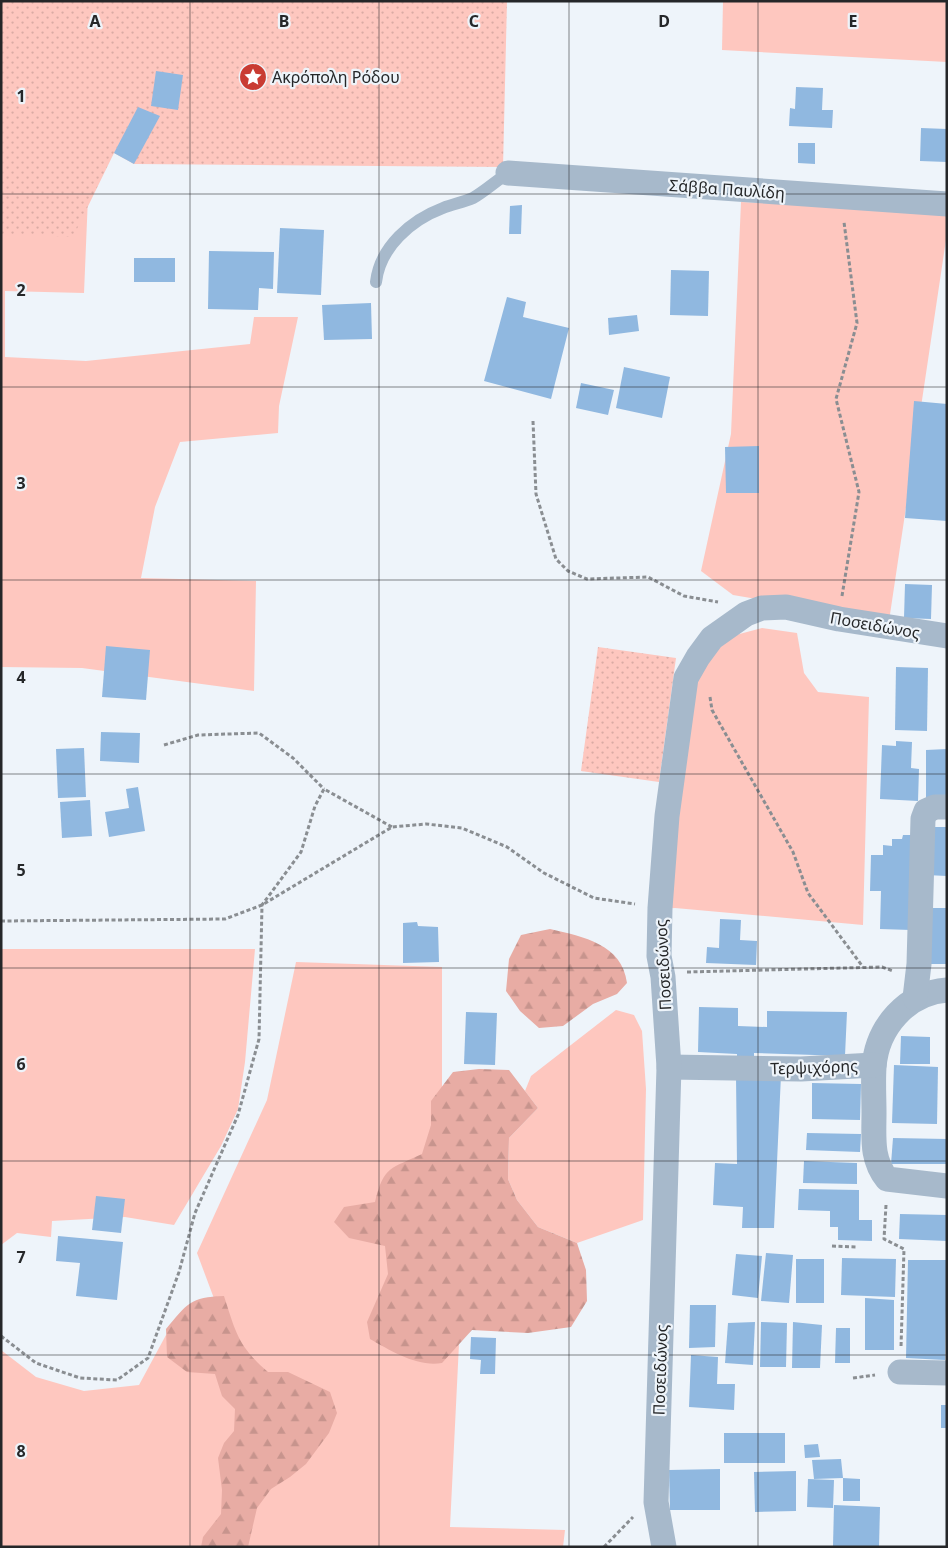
<svg xmlns="http://www.w3.org/2000/svg" width="948" height="1548" font-family="'Noto Sans',sans-serif">
<style>
.grass{fill:#fec7bf}
.forest{fill:url(#forest-firs)}
.park{fill:url(#park-dots)}
.building{fill:#90b8e0}
.lines{fill:none;stroke-linecap:round;stroke-linejoin:round}
.path{stroke:#8a8e92;stroke-width:3;stroke-dasharray:4 2.5;stroke-linecap:butt}
.service{stroke:#a7b9cb;stroke-width:12}
.minor{stroke:#a7b9cb;stroke-width:25}
.grid{fill:none;stroke:#252729;stroke-width:1;stroke-opacity:0.55}
.labels{text-anchor:middle;stroke-width:4.5;stroke-linejoin:round;paint-order:stroke}
.poi-label{font-size:16px;fill:#252729;stroke:#eef4fa;text-anchor:start}
.street-label{font-size:16px;fill:#252729;stroke:#eef4fa}
.grid-label{font-size:16px;text-anchor:middle;font-weight:bold;fill:#252729;stroke:#eef4fa;stroke-width:4.5;stroke-linejoin:round;paint-order:stroke}
</style>
<defs>
<pattern id="forest-firs" width="22" height="20" patternUnits="userSpaceOnUse" patternTransform="scale(1.25)"><rect width="22" height="20" fill="#e8aca4"/><path d="M5 1l3.5 6h-7zM16 11l3.5 6h-7z" fill="#c7948d"/></pattern>
<pattern id="park-dots" width="8" height="8" patternUnits="userSpaceOnUse" patternTransform="scale(1.25)"><rect width="8" height="8" fill="#fec7bf"/><path d="M2 2h.1M6 6h.1" fill="none" stroke="#daaba4" stroke-width="1.8" stroke-linecap="round"/></pattern>
</defs>
<rect width="100%" height="100%" fill="#eef4fa"/>
<g class="grass">
<path d="M723,1H947V62L722,50Z"/>
<path d="M1,194L88,197L84,293L5,291V357L86,361L250,344L254,317H298L279,406L278,433L180,442L155,507L141,578L256,581L254,691L82,668L1,667Z"/>
<path d="M741,202L947,211V233L889,621L733,595L701,571L731,434Z"/>
<path d="M762,628L797,633L804,673L818,692L869,697L863,925L675,908L661,909L696,669L732,636Z"/>
<path d="M1,949H255L245,1062L238,1109L221,1146L174,1225L125,1217L52,1221L51,1237L17,1233L1,1245Z"/>
<path d="M296,962L442,967V1164L396,1166L391,1321L459,1344L450,1527L565,1530L563,1547H1V1350L36,1377L84,1391L139,1385L166,1335L243,1376L197,1253L267,1100Z"/>
<path d="M616,1010L634,1015L642,1031L646,1089L643,1220L577,1243L538,1227L517,1200L508,1179L509,1138L538,1108L525,1091L531,1076Z"/>
</g>
<g class="forest">
<path d="M550,929C584,937 622,944 627,983L617,994L593,1004L563,1026L539,1028L520,1011L506,991L509,959L521,935Z"/>
<path d="M479,1069L509,1070L538,1108L509,1138L508,1179L517,1200L538,1227L577,1243L586,1270L587,1301L571,1327L528,1333L472,1330L442,1363C417,1367 391,1351 370,1339L367,1322L388,1274L385,1246L349,1238L334,1222L344,1207L375,1202C384,1165 391,1169 422,1154L431,1125V1101L453,1072Z"/>
<path d="M224,1296C236,1333 238,1346 268,1372H288L330,1392L337,1413L329,1433L306,1464L290,1477L271,1489L257,1508L248,1547H201L203,1537L221,1514L222,1490L218,1458L224,1443L234,1431L235,1409L222,1396L215,1374L187,1372L167,1357L166,1329C187,1304 190,1297 224,1296Z"/>
</g>
<g class="park">
<path d="M1,1H507L503,167L134,164L114,153L73,237L1,234Z"/>
<path d="M598,647L676,658L659,782L581,771Z"/>
</g>
<g class="building">
<path d="M156,71L183,75L178,110L151,106Z"/>
<path d="M796,87L823,88L822,110H833L832,128L789,126L790,108L795,109Z"/>
<path d="M138,107L160,116L134,164L114,153Z"/>
<path d="M921,128L947,129V162L920,161Z"/>
<path d="M798,143H815V164L798,163Z"/>
<path d="M522,205L521,234H509L510,206Z"/>
<path d="M280,228L324,230L321,295L277,293Z"/>
<path d="M209,251L274,252L273,289L259,288L258,310L208,309Z"/>
<rect x="134" y="258" width="41" height="24"/>
<path d="M671,270L709,271L708,316L670,315Z"/>
<path d="M507,297L526,302L523,317L569,328L551,399L484,381Z"/>
<path d="M371,303L372,339L324,340L322,305Z"/>
<path d="M637,315L639,331L609,335L608,318Z"/>
<path d="M624,367L670,377L662,418L616,408Z"/>
<path d="M581,383L614,390L608,415L576,408Z"/>
<path d="M914,401L947,404V521L905,518Z"/>
<path d="M759,446V493H726L725,447Z"/>
<path d="M905,584L932,585L931,619L904,618Z"/>
<path d="M106,646L150,650L146,700L102,697Z"/>
<path d="M896,667L928,668L927,731L895,730Z"/>
<path d="M101,732L140,733L139,763L100,761Z"/>
<path d="M896,741L912,742L911,768L919,769L918,801L880,799L882,745L896,746Z"/>
<path d="M84,748L86,797L58,798L56,749Z"/>
<path d="M947,749V799H926V750Z"/>
<path d="M138,787L145,831L109,837L105,812L129,808L126,789Z"/>
<path d="M90,800L92,836L62,838L60,802Z"/>
<path d="M928,827H947V876L926,875Z"/>
<path d="M903,835H914L911,930L880,929L881,891H870L871,855H883V845L892,846V839H902Z"/>
<path d="M929,908H947V964H926Z"/>
<path d="M720,919L741,920L740,940L757,941L756,965L706,963L707,947L719,948Z"/>
<path d="M417,922L418,926L438,927L439,962L403,963V923Z"/>
<path d="M699,1007L738,1008V1026L767,1027V1011L847,1012L845,1056L754,1053V1062H737V1054L698,1052Z"/>
<path d="M466,1012L497,1013L495,1065L464,1064Z"/>
<path d="M901,1036L930,1037V1064H900Z"/>
<path d="M894,1065L938,1067L937,1124L892,1123Z"/>
<path d="M781,1075L774,1228H742L743,1207L713,1205L715,1163L737,1164L736,1076Z"/>
<path d="M812,1083L861,1084L860,1120L812,1119Z"/>
<path d="M807,1133L861,1134L860,1152L806,1150Z"/>
<path d="M893,1138L947,1139V1164H891Z"/>
<path d="M804,1161L857,1163V1184L803,1183Z"/>
<path d="M799,1189L859,1190V1220H872V1241L838,1240V1227H830V1211L798,1210Z"/>
<path d="M96,1196L125,1199L121,1233L92,1230Z"/>
<path d="M900,1214L947,1215V1241L899,1239Z"/>
<path d="M58,1236L123,1242L117,1300L76,1296L80,1263L56,1261Z"/>
<path d="M766,1253L793,1255L789,1303L761,1301Z"/>
<path d="M736,1254L762,1256L758,1298L732,1295Z"/>
<path d="M842,1258L896,1259L895,1297L841,1295Z"/>
<rect x="796" y="1259" width="28" height="44"/>
<path d="M908,1260H947L945,1360L906,1358Z"/>
<path d="M865,1298L894,1300V1350H865Z"/>
<path d="M690,1305H716L715,1347L689,1348Z"/>
<path d="M755,1322L753,1365L725,1363L728,1323Z"/>
<path d="M761,1322L787,1323L786,1367H760Z"/>
<path d="M793,1322L822,1325L820,1368H792Z"/>
<path d="M836,1328H850V1363H835Z"/>
<path d="M471,1337L496,1338L495,1374H480L481,1360L470,1359Z"/>
<path d="M691,1355L718,1357L717,1384H735L734,1410L689,1407Z"/>
<rect x="941" y="1405" width="6" height="23"/>
<rect x="724" y="1433" width="61" height="30"/>
<path d="M818,1444L820,1457L805,1458L804,1445Z"/>
<path d="M841,1459L843,1478L860,1479V1501H843V1478L814,1479L812,1460Z"/>
<path d="M720,1469V1510H670L669,1470Z"/>
<path d="M796,1471V1511L755,1512L754,1472Z"/>
<path d="M808,1479L834,1480L833,1508L807,1507Z"/>
<path d="M834,1505L880,1507L879,1547L833,1546Z"/>
</g>
<g class="lines">
<g class="path">
<path d="M533,421L536,494L556,559L568,571L587,579L648,577L684,596L718,602"/>
<path d="M842,596L859,492L836,399L857,323L844,222"/>
<path d="M710,697L712,710L793,852L808,893L863,967"/>
<path d="M164,745L198,735L259,733L293,758L324,789"/>
<path d="M1,921L225,919L262,905L392,827L426,824L462,828L507,847L544,873L594,898L635,904"/>
<path d="M687,972L882,967L893,971"/>
<path d="M886,1205L884,1239L904,1249L901,1347"/>
<path d="M832,1246L856,1247"/>
<path d="M1,1336L36,1363L80,1378L117,1380L148,1358L179,1272L195,1213L238,1115L259,1039L262,905L301,852L315,806L324,789L392,827"/>
<path d="M853,1378L875,1375"/>
<path d="M604,1547L633,1517"/>
</g>
<path class="service" d="M376,282C380,247 411,220 443,208C453,204 464,202 473,198C485,191 496,181 508,173"/>
<g class="minor">
<path d="M508,173L947,204"/>
<path d="M947,990C907,993 877,1027 874,1067C873,1082 874,1098 874,1113C874,1138 871,1159 887,1179L947,1186"/>
<path d="M915,998L919,964L923,819L926,811L935,807H947"/>
<path d="M669,1067L801,1069L874,1065"/>
<path d="M900,1372L947,1373"/>
<path d="M664,1547L656,1502L669,1067L663,977L659,956L660,908L667,816L686,678L698,657L712,638L746,614L762,608L786,607L839,619L947,636"/>
</g>
</g>
<path class="grid" d="M190,1V1547M379,1V1547M569,1V1547M758,1V1547M1,194H947M1,387H947M1,580H947M1,774H947M1,968H947M1,1161H947M1,1355H947"/>
<defs>
<g id="sight-disc" transform="scale(1.4375)"><circle r="9.5" fill="#c93c33" stroke="#eef4fa"/><path d="M0-6L1.8-2.2L6-1.7L2.9 1.2L3.7 5.4L0 3.3L-3.7 5.4L-2.9 1.2L-6-1.7L-1.8-2.2Z" fill="#fff"/></g>
</defs>
<g fill-rule="evenodd">
<use href="#sight-disc" x="253" y="77"/>
</g>
<g class="labels">
<g class="poi-label">
<text x="272" y="83">Ακρόπολη Ρόδου</text>
</g>
<g class="street-label">
<text transform="translate(727 189) rotate(4)" y="6">Σάββα Παυλίδη</text>
<text transform="translate(875 625) rotate(10)" y="6">Ποσειδώνος</text>
<text transform="translate(663 965) rotate(-93)" y="6">Ποσειδώνος</text>
<text transform="translate(814 1067) rotate(-2)" y="6">Τερψιχόρης</text>
<text transform="translate(660 1370) rotate(-88)" y="6">Ποσειδώνος</text>
</g>
</g>
<g class="grid-label">
<text x="95" y="27">A</text>
<text x="284" y="27">B</text>
<text x="474" y="27">C</text>
<text x="664" y="27">D</text>
<text x="853" y="27">E</text>
<text x="21" y="102">1</text>
<text x="21" y="296">2</text>
<text x="21" y="489">3</text>
<text x="21" y="683">4</text>
<text x="21" y="876">5</text>
<text x="21" y="1070">6</text>
<text x="21" y="1263">7</text>
<text x="21" y="1457">8</text>
</g>
<rect width="948" height="1548" fill="none" stroke="#252729" stroke-width="5"/>
</svg>
